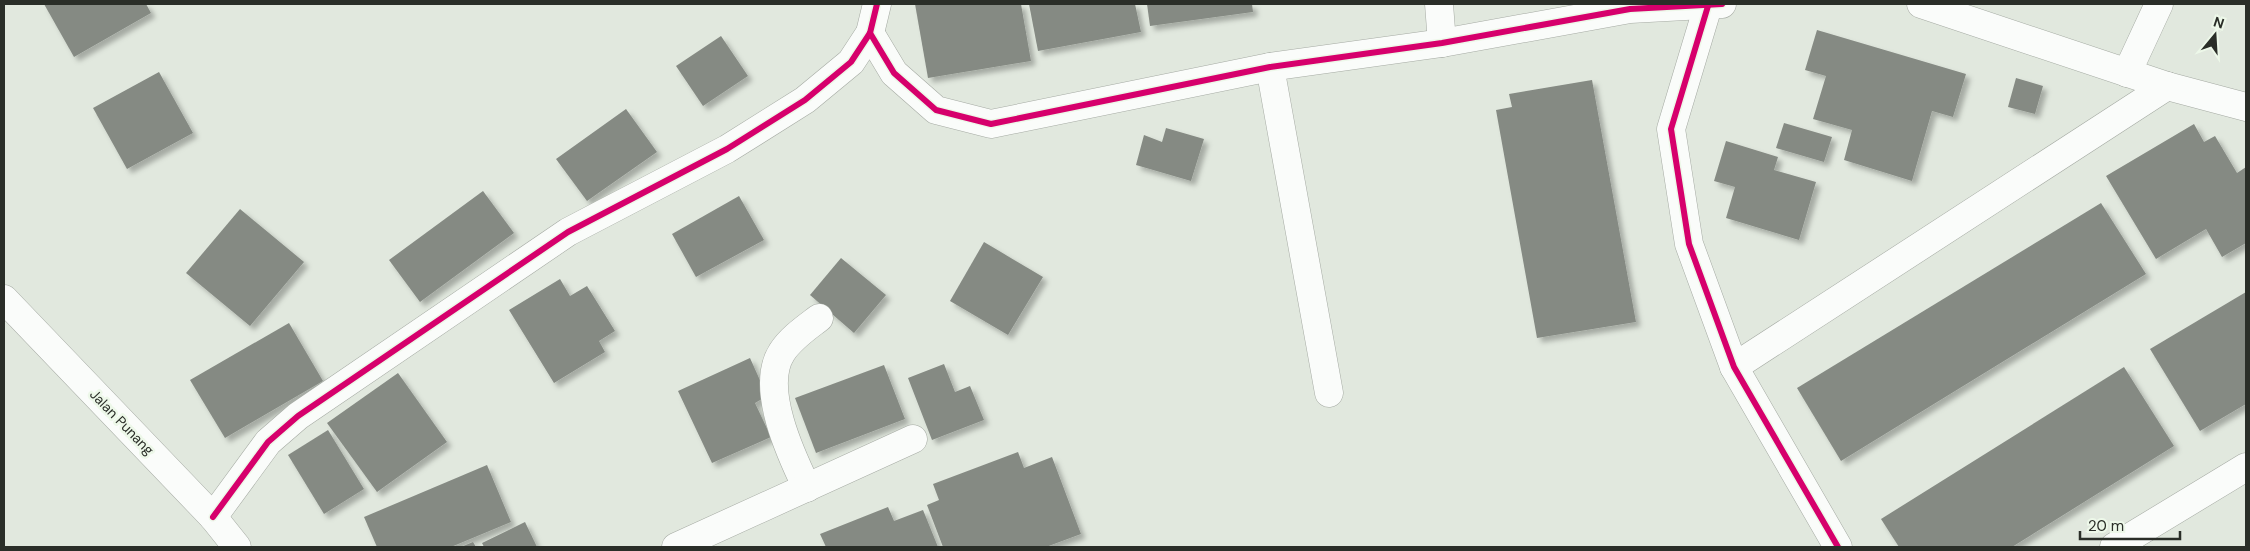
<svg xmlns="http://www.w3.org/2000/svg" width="2250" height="551" font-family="'DM Sans',sans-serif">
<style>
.building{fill:#858a83;filter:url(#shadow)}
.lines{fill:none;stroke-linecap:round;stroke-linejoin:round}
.street-casing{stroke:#a5aaa3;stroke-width:29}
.secondary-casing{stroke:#a5aaa3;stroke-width:29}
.street{stroke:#fafcfa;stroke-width:28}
.secondary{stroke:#fafcfa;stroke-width:28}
.cycleway-casing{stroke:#edf8e9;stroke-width:9}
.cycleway{stroke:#d6006c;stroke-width:6}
.labels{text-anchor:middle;stroke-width:5;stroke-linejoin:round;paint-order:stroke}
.street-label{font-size:14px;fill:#2a2e28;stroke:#edf8e9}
</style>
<defs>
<filter id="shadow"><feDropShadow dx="4.5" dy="4.5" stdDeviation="2.5" flood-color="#0004"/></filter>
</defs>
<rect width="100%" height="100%" fill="#e1e8de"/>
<g class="building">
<path d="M44,4H146L151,13L74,57Z"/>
<path d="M915,4H1021L1031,61L928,78Z"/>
<path d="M1029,4H1135L1141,32L1038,51Z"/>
<path d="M1147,4H1252L1253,12L1150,26Z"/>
<path d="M1817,30L1966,74L1953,117L1932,111L1912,181L1844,160L1852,130L1813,119L1826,76L1805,70Z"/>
<path d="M721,36L748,76L703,106L676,66Z"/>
<path d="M159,72L193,133L127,169L93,108Z"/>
<path d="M2016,78L2043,86L2035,114L2008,107Z"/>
<path d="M1592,80L1636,322L1537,338L1496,110L1512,107L1509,94Z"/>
<path d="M626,109L657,152L587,201L556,159Z"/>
<path d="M1784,123L1832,137L1824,162L1776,148Z"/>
<path d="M2194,124L2204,142L2215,136L2237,173L2246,167V243L2222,257L2206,229L2156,259L2106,176Z"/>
<path d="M1166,128L1204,139L1191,181L1136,165L1144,135L1162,142Z"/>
<path d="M1726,141L1778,157L1774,170L1816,182L1799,240L1726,218L1735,187L1714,181Z"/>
<path d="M483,191L514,233L420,302L389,260Z"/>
<path d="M739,196L764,240L696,277L672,234Z"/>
<path d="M2101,203L2146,274L1841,461L1797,388Z"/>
<path d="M240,209L304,262L250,326L186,273Z"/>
<path d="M984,242L1043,277L1008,335L950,301Z"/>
<path d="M841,258L886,295L854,333L810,295Z"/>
<path d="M560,279L570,296L587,286L615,331L599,341L605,352L554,383L509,310Z"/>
<path d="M2246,292V404L2200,431L2150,349Z"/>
<path d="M289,323L323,381L225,438L190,380Z"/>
<path d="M750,358L767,396L755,403L771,437L712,463L678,391Z"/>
<path d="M944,364L955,392L970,386L984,420L932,440L908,378Z"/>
<path d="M884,365L905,419L816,453L795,398Z"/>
<path d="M2124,367L2174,446L2012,547H1899L1881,519Z"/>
<path d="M398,373L447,442L377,492L327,423Z"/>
<path d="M328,430L364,489L324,514L288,455Z"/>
<path d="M1018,452L1024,468L1052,457L1081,534L1046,547H943L927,505L939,500L933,484Z"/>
<path d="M487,465L511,522L451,547H377L364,517Z"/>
<path d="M888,507L894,521L923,510L938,547H826L820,534Z"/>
<path d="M525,522L537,547H484L482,543Z"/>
<path d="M473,542L476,547H461Z"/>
</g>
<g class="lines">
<g class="street-casing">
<g id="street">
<path d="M1439,4L1442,43"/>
<path d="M1921,4L2167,86L2246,107"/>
<path d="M1708,6L1671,129L1689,244L1734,367L1838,547"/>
<path d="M870,33L894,73L936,110L991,124L1270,67L1442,43L1630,9L1722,4"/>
<path d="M1270,67L1329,393"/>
<path d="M2127,73L2159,4"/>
<path d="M1734,367L2167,86"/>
<path d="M807,488C791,455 759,387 782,352C791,338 806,328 819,318"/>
<path d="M213,517L268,442L298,416L568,232L727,149L805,100L851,62L870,33L877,4"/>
<path d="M676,547L913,439"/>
<path d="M2114,547L2246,467"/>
</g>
</g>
<g class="secondary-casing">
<path id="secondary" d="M4,299L213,517L237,547"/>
</g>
<use href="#street" class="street"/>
<use href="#secondary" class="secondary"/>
<g class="cycleway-casing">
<g id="cycleway">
<path d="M1708,6L1671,129L1689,244L1734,367L1838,547"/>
<path d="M870,33L894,73L936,110L991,124L1270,67L1442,43L1630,9L1722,4"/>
<path d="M213,517L268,442L298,416L568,232L727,149L805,100L851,62L870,33L877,4"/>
</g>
</g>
<use href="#cycleway" class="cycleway"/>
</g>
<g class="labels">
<g class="street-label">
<text transform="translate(122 422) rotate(46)" y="5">Jalan Punang</text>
</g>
</g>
<rect width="2250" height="551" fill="none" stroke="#2a2e28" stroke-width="10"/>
<g transform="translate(2215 35) rotate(18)" stroke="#edf8e9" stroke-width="4" paint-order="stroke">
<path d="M0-4L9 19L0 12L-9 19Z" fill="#2a2e28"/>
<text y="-8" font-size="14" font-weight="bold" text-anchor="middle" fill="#2a2e28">N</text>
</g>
<path d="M2080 531v8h100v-8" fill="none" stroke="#2a2e28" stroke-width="2.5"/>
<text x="2088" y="531" font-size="15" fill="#2a2e28" stroke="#edf8e9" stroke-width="4" paint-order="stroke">20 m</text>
</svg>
